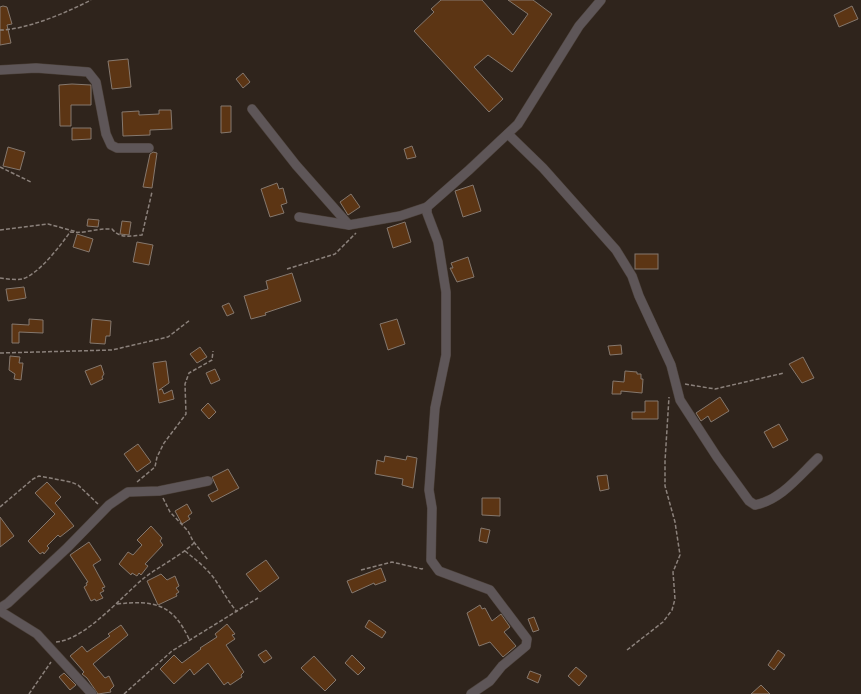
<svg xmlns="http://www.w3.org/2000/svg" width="861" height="694" font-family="'Titillium Web',sans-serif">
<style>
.building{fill:#5c3514;stroke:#85786e}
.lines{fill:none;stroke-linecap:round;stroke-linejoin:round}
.street-casing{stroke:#4c413a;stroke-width:10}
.path{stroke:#8b817b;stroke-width:1.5;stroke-dasharray:4 2;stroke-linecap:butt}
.street{stroke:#5e5658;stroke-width:9}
</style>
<rect width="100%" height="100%" fill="#2f241c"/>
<g class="building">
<path d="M441,0H482L513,35L528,14L508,0H533L552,14L512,72L488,55L474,67L503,99L489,112L414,31L434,12L431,9Z"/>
<path d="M3,6L7,7L12,24L7,25L11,43L0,45V7Z"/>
<path d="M852,6L858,19L839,27L834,15Z"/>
<path d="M128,59L131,87L112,89L108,61Z"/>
<path d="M243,73L250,82L243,88L236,79Z"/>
<path d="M72,84L91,85V105H71V126H60L59,85Z"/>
<path d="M221,106H231V132L221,133Z"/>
<path d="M159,110H171L172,129L150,130V135L123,136L122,112L139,111V115L159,114Z"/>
<path d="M72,128H91V139L72,140Z"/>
<path d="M412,146L416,157L407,159L404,149Z"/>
<path d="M8,147L25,152L20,170L3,166Z"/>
<path d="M153,152L157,153L152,188L143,187L150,154Z"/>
<path d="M277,183L279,189L283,188L287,203L281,205L284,213L270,217L261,189Z"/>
<path d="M473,185L481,211L463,217L455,191Z"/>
<path d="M351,194L360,207L348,215L340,202Z"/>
<path d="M88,219L99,220L98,227L87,226Z"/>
<path d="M122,221L131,222L129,235L120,234Z"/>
<path d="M405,222L411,242L393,248L387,228Z"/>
<path d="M77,234L93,239L89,252L73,247Z"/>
<path d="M137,242L153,245L149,265L133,262Z"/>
<rect x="635" y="254" width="23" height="15"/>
<path d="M468,257L474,277L457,282L450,268H453L451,263Z"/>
<path d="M292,273L301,301L265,313L266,315L251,319L244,296L268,289L266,281Z"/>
<path d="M24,287L26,298L8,301L6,289Z"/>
<path d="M229,303L234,313L227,316L222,306Z"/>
<path d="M29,319L43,320V333L19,332V343H12V324L29,325Z"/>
<path d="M92,319L111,321L110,336H106L105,344L90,343Z"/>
<path d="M397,319L405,344L388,350L380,324Z"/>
<path d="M621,345L622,354L610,355L608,346Z"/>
<path d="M200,347L207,357L197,363L190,354Z"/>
<path d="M10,356L20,357L19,363H23L21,380L14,379L15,374L9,370Z"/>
<path d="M803,357L814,378L802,383L789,364Z"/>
<path d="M166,361L169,383L159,390L162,389L164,394L172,390L174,399L159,403L153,363Z"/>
<path d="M101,365L104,374L102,377L103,379L91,385L85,371Z"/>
<path d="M215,369L220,380L211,384L206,373Z"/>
<path d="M625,371L637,372V374H641V379H643L642,393L621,391V394H612L613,381L624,382Z"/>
<path d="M720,397L729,411L711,422L708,416L701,421L696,413Z"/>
<path d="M645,401H658V419H632V412H645Z"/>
<path d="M208,403L216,412L209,419L201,410Z"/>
<path d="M779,424L788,440L773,448L764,432Z"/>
<path d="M138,444L151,462L137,472L124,454Z"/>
<path d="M385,456L406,460L407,456L417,458L413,488L402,485L403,479L375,474L377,460L384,462Z"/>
<path d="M228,469L239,488L212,502L208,495L218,490L212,477Z"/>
<path d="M607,475L609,489L600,491L597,476Z"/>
<path d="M47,482L61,497L55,503L74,526L60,537L58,535L47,546L49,548L44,554L43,552L40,554L28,541L55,514L35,493Z"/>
<path d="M482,498H500V516L482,515Z"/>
<path d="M187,504L192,513L188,516L190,519L182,524L175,511Z"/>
<path d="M0,517L14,536L0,547Z"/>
<path d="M151,526L162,538L160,541L163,545L145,564L148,566L141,575L139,573L137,576L132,573L131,575L119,564L128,552L133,555L142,545L137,540Z"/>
<path d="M481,528L490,530L487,543L479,541Z"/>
<path d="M89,542L101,560L93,565L105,587L102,588L104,591L100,593L103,598L96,601L95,599L91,601L84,587L87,585L86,583L88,582L70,555Z"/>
<path d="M266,560L279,578L260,592L246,574Z"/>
<path d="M381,568L386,581L375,585L374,583L352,593L347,581Z"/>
<path d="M161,574L167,580L175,576L179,586L176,588L179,592L176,594L177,596L158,605L147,581Z"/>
<path d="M480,605L482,609L485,608L492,621L501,614L510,627L504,632L516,646L503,657L490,642L479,646L467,613Z"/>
<path d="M534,617L539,630L533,632L528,619Z"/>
<path d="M369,620L386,632L382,638L365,627Z"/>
<path d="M227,624L235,634L232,635L235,639L226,645L244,672L241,675L242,677L230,685L228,682L224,685L208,663L194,675L190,669L174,684L160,669L174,655L182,663L201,649L200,648L217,637L215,634Z"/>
<path d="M121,625L128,635L93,664L105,678L109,676L114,686L110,690L111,692L98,694L87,678L82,674L84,672L70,656L82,646L87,652L110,636L108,634Z"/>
<path d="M266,650L272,658L264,663L258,655Z"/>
<path d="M778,650L785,655L774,670L768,665Z"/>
<path d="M352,655L365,668L358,675L345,663Z"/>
<path d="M314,656L336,680L325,691L301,668Z"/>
<path d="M576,667L587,676L579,686L568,676Z"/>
<path d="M530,671L541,675L538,683L527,678Z"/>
<path d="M64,673L76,685L70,690L59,677Z"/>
<path d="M761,685L770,694H751Z"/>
</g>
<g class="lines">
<g class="street-casing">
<g id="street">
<path d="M0,70L36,68L88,72L96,82L106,134L111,145L117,148H149"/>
<path d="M252,109L296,165L349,225"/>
<path d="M508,134L543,168L616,250L632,276L639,296L671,365L680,400L717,457L749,501L755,505C781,500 799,476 818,458"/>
<path d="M299,217L349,225L400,216L427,207"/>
<path d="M0,608L8,603L67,548L109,505L128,492L159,491L208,481"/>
<path d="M0,611L37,634L92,694"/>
<path d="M471,694L490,681L502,666L526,646L527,639L490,590L439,571L431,560L432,508L429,490L435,408L446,355V292L438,242L427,213V207L469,170L518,124L579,26L601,0"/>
</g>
</g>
<g class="path">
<path d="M0,30C26,30 68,12 91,0"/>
<path d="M0,167L31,182"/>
<path d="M0,230L48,224L77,232"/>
<path d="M287,269L335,254L356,233"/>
<path d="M0,278C7,279 16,280 22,279C38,275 61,245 70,232C85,234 96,228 112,229C120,239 130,236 142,235L152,192"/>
<path d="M0,353L112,350L168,337L190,320"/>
<path d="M685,384L715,389L784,373"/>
<path d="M137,482L155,467L157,457L164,443L186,414L185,384L189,373L212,360L213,351"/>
<path d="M163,498L170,512L188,531L193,541L208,560"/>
<path d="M0,507L33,479L39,476L71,482L78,485L98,504"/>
<path d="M185,551C196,560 208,569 216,581C223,592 229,602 237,612"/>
<path d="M361,570L392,562L422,569L424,567"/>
<path d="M117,604C154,600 173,604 189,639"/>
<path d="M56,642C85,640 122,596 144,578C161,565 179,557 194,543"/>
<path d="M627,650L663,622L672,610L675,599L673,572L680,555L675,522L665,486V461L669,397"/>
<path d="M29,694L51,662"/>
<path d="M124,694L172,651L258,598"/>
</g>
<use href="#street" class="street"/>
</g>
</svg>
